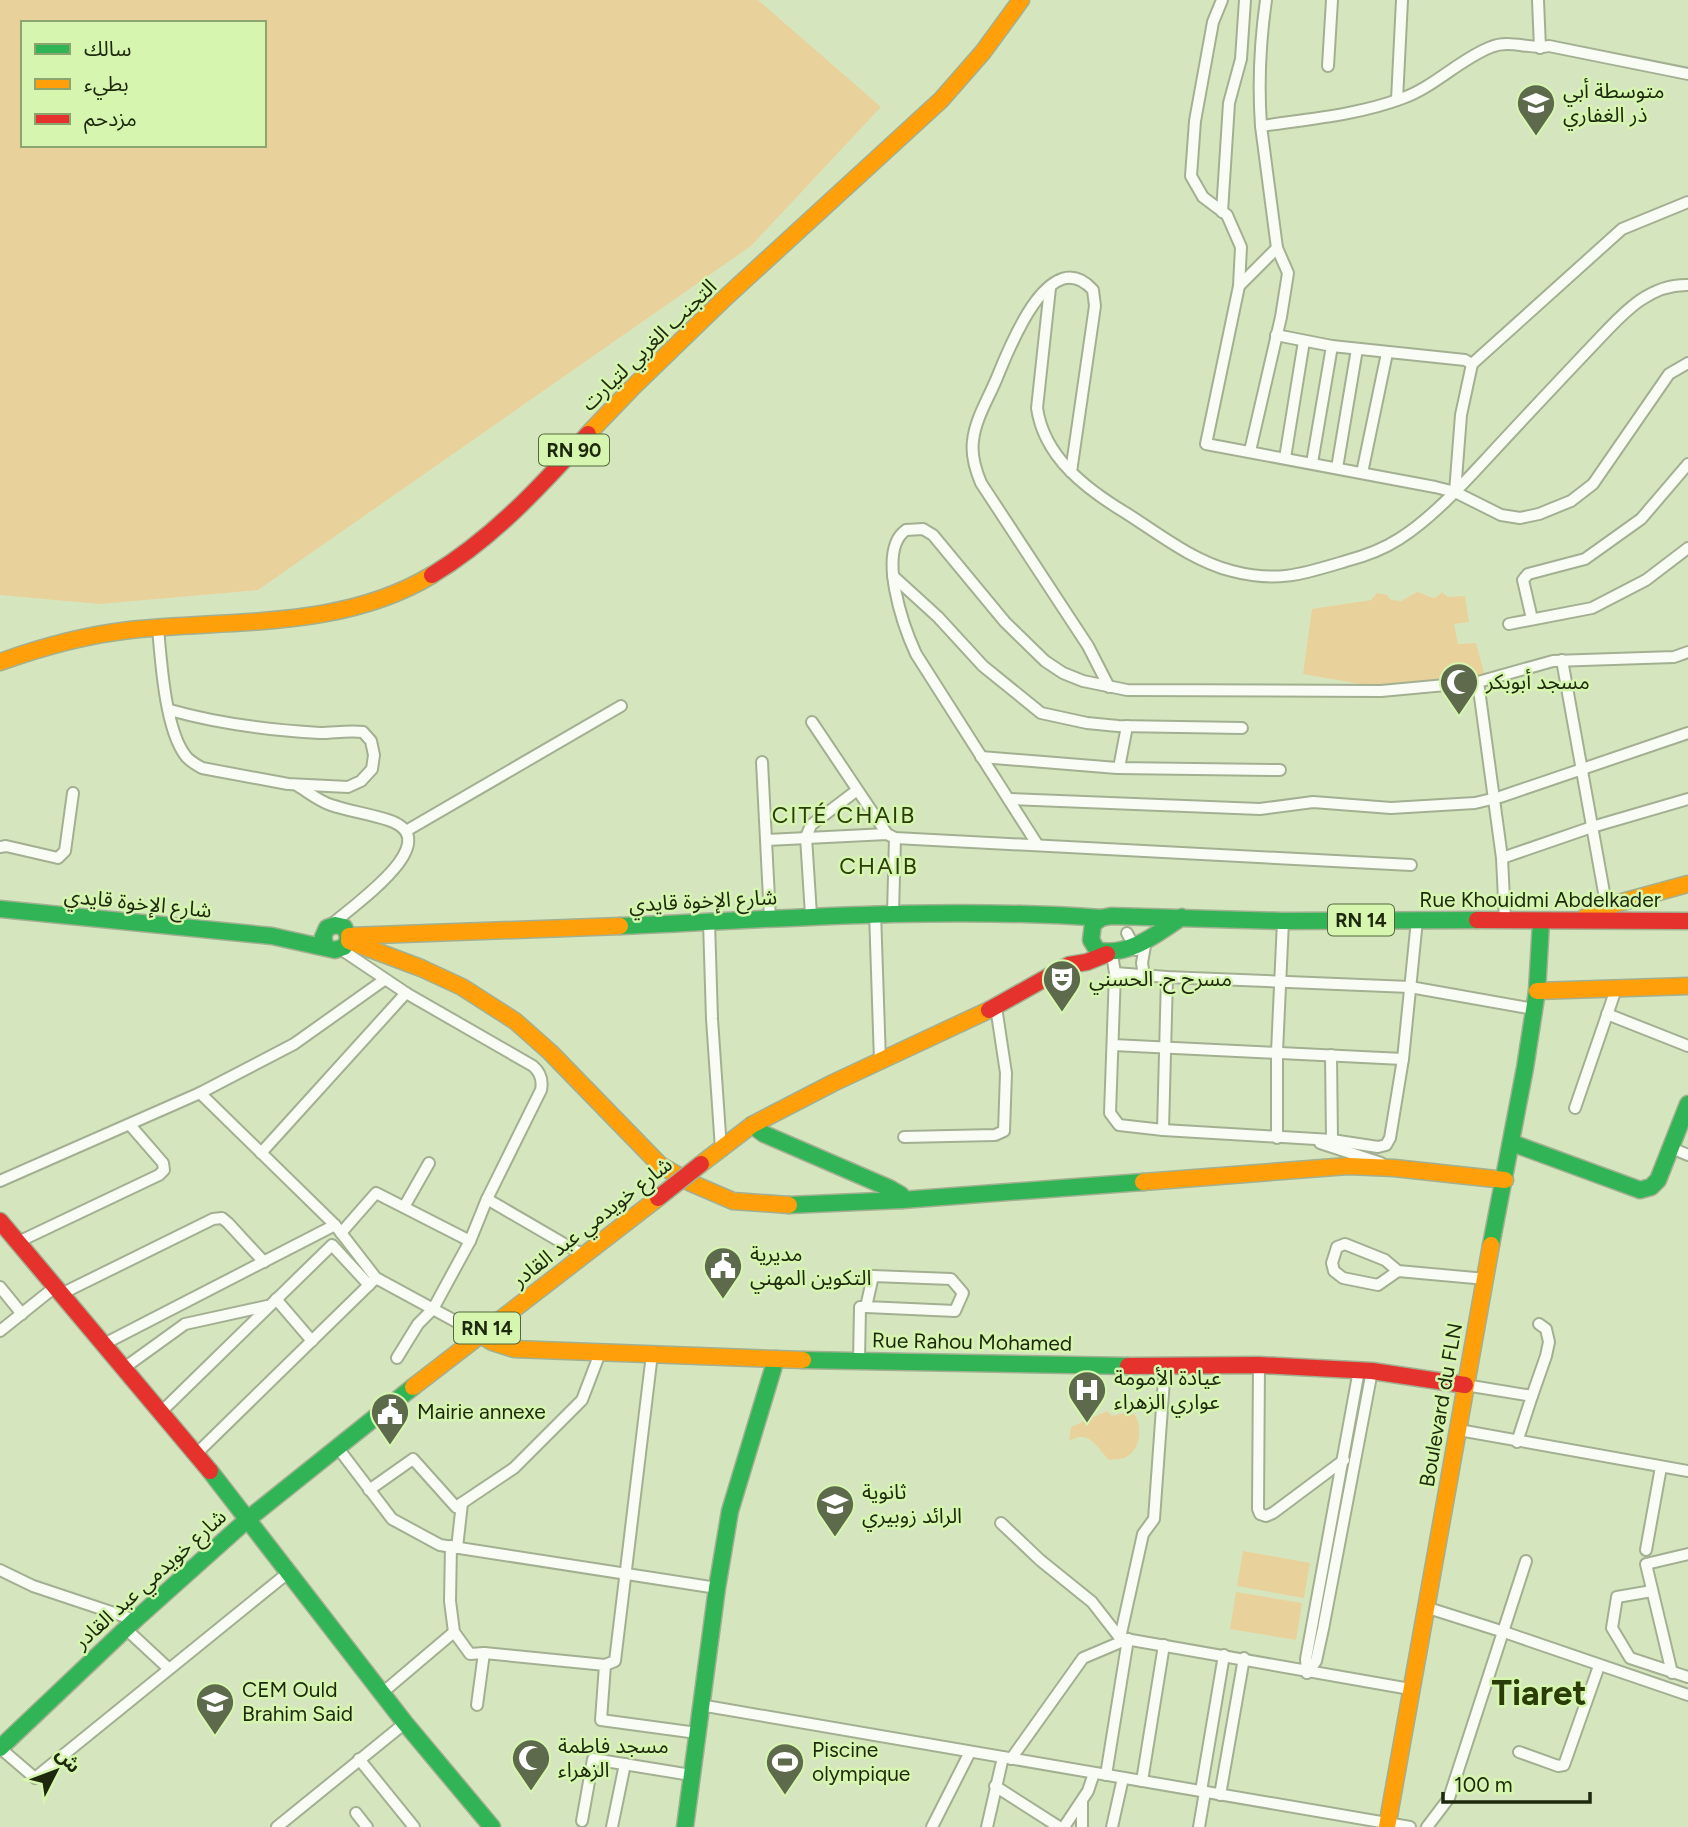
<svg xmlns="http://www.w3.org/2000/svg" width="1688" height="1827" font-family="Figtree,'Noto Sans Arabic',sans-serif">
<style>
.green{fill:#e9d19c;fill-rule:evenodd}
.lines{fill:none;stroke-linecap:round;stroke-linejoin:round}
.street-casing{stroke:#a2b091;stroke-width:14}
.fast-casing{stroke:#a2b091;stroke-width:19}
.slow-casing{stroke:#a2b091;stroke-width:19}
.jam-casing{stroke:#a2b091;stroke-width:19}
.street{stroke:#f9fbf5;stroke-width:10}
.fast{stroke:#30b455;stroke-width:16}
.slow{stroke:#ff9f0a;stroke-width:16}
.jam{stroke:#e5322d;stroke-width:16}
.jam-bridge-casing{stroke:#a2b091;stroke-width:19;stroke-linecap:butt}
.jam-bridge{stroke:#e5322d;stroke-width:16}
.labels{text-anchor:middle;stroke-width:5;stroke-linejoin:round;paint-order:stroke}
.shield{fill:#d6f6af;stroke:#54663d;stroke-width:2}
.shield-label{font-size:19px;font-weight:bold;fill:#1d280c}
.poi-label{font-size:21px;fill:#1d280c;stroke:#d6f6af;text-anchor:start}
.street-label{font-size:21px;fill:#1d280c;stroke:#d6f6af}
.neighbourhood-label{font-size:23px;letter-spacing:2px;fill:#2a3c08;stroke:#d6f6af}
.town-label{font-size:35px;font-weight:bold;fill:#2a3c08;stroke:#d6f6af}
</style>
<rect width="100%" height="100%" fill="#d5e6bf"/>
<g class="green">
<path d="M0,0H758L881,107L751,246L258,590L100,604L0,595ZM23,23H264V145H23Z"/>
<path d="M1417,592C1429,594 1432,604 1442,592L1448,597L1465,596L1469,622L1454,624L1458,644L1476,643L1485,676L1383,688L1303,674L1312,609L1371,600L1377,593L1387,595L1391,600L1401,601Z"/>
<path d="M1107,1411L1112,1416L1132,1411C1143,1423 1142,1449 1126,1457C1121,1460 1114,1459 1109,1460C1096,1446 1089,1429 1069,1441L1071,1427Z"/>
<path d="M1243,1551L1310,1563L1304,1598L1237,1586Z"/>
<path d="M1236,1592L1302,1603L1296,1640L1230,1629Z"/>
</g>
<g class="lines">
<g class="street-casing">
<g id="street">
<path d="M1222,0L1213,22L1195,121L1191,176L1203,197L1227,215L1241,247L1239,286"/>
<path d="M1266,0C1260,42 1258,83 1261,126C1309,119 1358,115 1403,98C1434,87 1460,59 1491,47C1510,39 1530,50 1549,46L1688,74"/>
<path d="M1538,0L1540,48"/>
<path d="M1328,66L1332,0"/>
<path d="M1397,100L1402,0"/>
<path d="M1222,212L1229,103L1241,59L1245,0"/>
<path d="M1277,248L1239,286L1206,444L1435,487L1455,492L1501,515L1520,518L1539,514L1571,501L1593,484L1669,374L1688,363"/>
<path d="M1050,288L1037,408C1044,457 1086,489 1126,513C1159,534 1193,561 1232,571C1277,583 1303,574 1346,561C1365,556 1382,550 1399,539C1431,519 1463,484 1488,457C1523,419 1558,382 1593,345C1620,317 1646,284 1688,285"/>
<path d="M1276,335L1332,346L1465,360L1472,364"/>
<path d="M1250,451L1281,317L1288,273L1277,248L1261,126"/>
<path d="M1285,458L1304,341"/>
<path d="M1312,463L1332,346"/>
<path d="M1337,468L1357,349"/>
<path d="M1071,472L1095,306L1093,290C1049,241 1008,351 996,380C988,399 975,420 973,441C971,456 975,469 981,483L1088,646L1109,687"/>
<path d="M1362,473L1387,353"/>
<path d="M1455,492L1461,415L1472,364L1622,229L1688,202"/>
<path d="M893,576L938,617L983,666L1041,713L1087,723L1118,726L1242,728"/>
<path d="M1532,619L1523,580L1528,574L1585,559L1641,519L1688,464"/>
<path d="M1509,624L1592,608L1646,580L1688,548"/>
<path d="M158,628C161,661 165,728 185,755C189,761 195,764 202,768L288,784L348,787L361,781L372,769L374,755L371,741L363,732C348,730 334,733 320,733C269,730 219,724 170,710"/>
<path d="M1562,660L1607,909"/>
<path d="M1478,682L1502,858L1505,920"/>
<path d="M812,722L887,834"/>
<path d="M981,757L1117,768L1280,770"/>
<path d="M762,762L770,918"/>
<path d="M1119,768L1127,726"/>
<path d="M298,786C308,792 319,801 331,805C349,811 369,814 388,820C451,840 349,908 330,926"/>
<path d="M1009,799L1260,809L1313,802L1391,808L1475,803L1500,797L1688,733"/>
<path d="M406,831L621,706"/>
<path d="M767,840L887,834L895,838L1411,865"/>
<path d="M1037,844L916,654C904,628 876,551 906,530L923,529L933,535L1005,622L1045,661L1063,673L1083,681L1127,690L1381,691L1478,682L1553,661L1674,657L1688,652"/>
<path d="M0,847L6,846L58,858L65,851L73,793"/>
<path d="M1502,858L1592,827L1688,799"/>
<path d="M875,912L880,1061"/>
<path d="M893,913L895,838"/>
<path d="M811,915L806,837L811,825L856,791"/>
<path d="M709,922L712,1019L721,1149"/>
<path d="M1127,933L1136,950"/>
<path d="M342,950L406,993L533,1066C540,1072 543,1080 541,1090L487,1199L470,1241L433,1309L418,1324L397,1358"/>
<path d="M1112,954L1115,973L1110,1113L1119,1125L1163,1130L1332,1140L1378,1147L1386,1145L1390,1138L1403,1059L1417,920"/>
<path d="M1115,973L1167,977L1410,987L1534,1009"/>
<path d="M1144,976L1142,963L1146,940"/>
<path d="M1607,1014L1688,1046"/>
<path d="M1113,1045L1403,1059"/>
<path d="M1331,1055L1332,1140"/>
<path d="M200,1093L335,1225L376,1278L479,1334"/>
<path d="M1575,1108L1616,989"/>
<path d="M1163,1130L1167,977"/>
<path d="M904,1137L995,1135L1004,1131L1006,1073L996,1007"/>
<path d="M1277,1138V1052L1283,921"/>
<path d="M1320,1143L1381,1163"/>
<path d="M1669,1147L1688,1155"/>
<path d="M261,1153L406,993"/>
<path d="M0,1181L200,1093L294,1044L384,980"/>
<path d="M487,1199L585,1256"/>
<path d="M404,1207L429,1163"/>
<path d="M341,1233L376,1193L470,1241"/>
<path d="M18,1242L159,1175L164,1170L163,1163L130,1125"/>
<path d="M1398,1271L1378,1285L1343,1278L1334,1271L1332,1263L1337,1247L1345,1244L1385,1260L1398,1271L1486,1279"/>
<path d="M0,1287L22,1314"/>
<path d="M61,1294L213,1219L222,1218L228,1223L264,1262"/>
<path d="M276,1299L312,1341"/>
<path d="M0,1331L55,1287"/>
<path d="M104,1344L335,1225"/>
<path d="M859,1361L860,1307H866L955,1311L963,1293L951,1279L873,1276L866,1307"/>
<path d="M1259,1365L1258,1509L1260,1514L1266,1516L1273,1513L1344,1460"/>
<path d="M124,1368L185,1324L267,1306"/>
<path d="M1465,1385L1532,1396L1517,1442"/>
<path d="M1532,1396L1546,1356L1549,1342L1546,1329L1539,1324"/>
<path d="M161,1412L332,1245L369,1285"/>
<path d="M1459,1430L1688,1471"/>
<path d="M338,1448L392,1519L440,1545L717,1588"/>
<path d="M196,1454L374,1280"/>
<path d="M369,1490L413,1459L456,1507L514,1468L582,1400L600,1353"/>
<path d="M1001,1523L1040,1560L1092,1602L1120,1638L1410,1689"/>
<path d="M451,1546L450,1601L454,1632L470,1654L484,1653"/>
<path d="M457,1548L462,1503"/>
<path d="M1646,1550L1661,1467"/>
<path d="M0,1570L33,1586L135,1620"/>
<path d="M1652,1591L1617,1597L1612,1628L1630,1658L1688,1677"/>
<path d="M1425,1607L1504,1632L1688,1695"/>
<path d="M126,1629L168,1668"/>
<path d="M1120,1638L1143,1534L1154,1519L1165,1366"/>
<path d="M605,1665L615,1661L652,1354"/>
<path d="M1307,1673L1316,1661L1323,1629L1372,1371"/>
<path d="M1307,1673L1306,1659L1359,1370"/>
<path d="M1672,1673L1646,1564L1688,1554"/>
<path d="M382,1693L454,1632"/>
<path d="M477,1705L484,1653L605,1665L601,1720L697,1733"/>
<path d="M700,1705L1410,1827"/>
<path d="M0,1748L35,1778L289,1572"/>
<path d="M1519,1752L1558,1766L1564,1765L1599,1666"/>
<path d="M359,1759L414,1827"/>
<path d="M1011,1759L1083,1658L1128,1639"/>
<path d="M1106,1775L1128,1639"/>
<path d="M1142,1781L1164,1645"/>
<path d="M995,1786L1059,1827"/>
<path d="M1201,1791L1224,1655"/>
<path d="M1220,1795L1244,1658"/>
<path d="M1082,1802V1827"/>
<path d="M356,1813L367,1827"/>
<path d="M582,1821L593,1759L691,1775"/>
<path d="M277,1827L405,1723"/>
<path d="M612,1827L625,1764"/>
<path d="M932,1827L970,1752"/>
<path d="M987,1827L1003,1757"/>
<path d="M1064,1827L1088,1791L1094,1773"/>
<path d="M1112,1827L1123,1778"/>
<path d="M1199,1827L1205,1792"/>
<path d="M1427,1827L1449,1798L1526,1561"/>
</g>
</g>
<g class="fast-casing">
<g id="fast">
<path d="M0,909L272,936L335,950L344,947C350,939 348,935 344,927L335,925L327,928L323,937L326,947"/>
<path d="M1182,917C1158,933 1127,958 1097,950L1091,940L1093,924L1101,918L1111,916L1283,921L1477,920"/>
<path d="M620,926C781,919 941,906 1101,918"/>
<path d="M752,1125L764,1134L889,1188L901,1195L902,1200"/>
<path d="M1512,1143L1640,1190L1651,1187L1658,1180L1688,1104"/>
<path d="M789,1205L902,1200L1143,1182"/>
<path d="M1491,1245L1525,1068L1537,991L1541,922"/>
<path d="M803,1360L1128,1366"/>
<path d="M210,1471L405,1723L492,1827"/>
<path d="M0,1748L135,1620L248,1519L413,1387"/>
<path d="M685,1827L717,1588L730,1511L776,1359"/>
</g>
</g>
<g class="slow-casing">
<g id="slow">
<path d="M588,434L633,387L726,297L941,100L983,52L1021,0"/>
<path d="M0,662C42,647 85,635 130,630C231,619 341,630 432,575"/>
<path d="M1584,918L1615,904L1688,884"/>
<path d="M349,936L620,926"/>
<path d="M349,941L421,968L462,987L515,1021L550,1052L660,1165L691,1183L733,1201L789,1205"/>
<path d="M1537,991L1688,986"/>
<path d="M701,1164L752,1125L833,1083L989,1010"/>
<path d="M1143,1182L1348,1166L1394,1168L1505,1180"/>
<path d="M479,1334L492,1342L514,1349L803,1360"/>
<path d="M413,1387L658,1198"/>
<path d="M1387,1827L1491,1245"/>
</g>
</g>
<g class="jam-casing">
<g id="jam">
<path d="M432,575C493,538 541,486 588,434"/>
<path d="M1477,920L1688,921"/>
<path d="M989,1010L1069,965L1087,962L1107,954"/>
<path d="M0,1221L210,1471"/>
<path d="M1128,1366L1259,1365L1372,1371L1465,1385"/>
</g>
</g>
<use href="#street" class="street"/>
<use href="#fast" class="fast"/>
<use href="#slow" class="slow"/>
<use href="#jam" class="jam"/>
<g class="jam-bridge-casing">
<path id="jam-bridge" d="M658,1198L701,1164"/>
</g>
<use href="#jam-bridge" class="jam-bridge"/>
</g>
<defs>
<g id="school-pin" transform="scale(2.0125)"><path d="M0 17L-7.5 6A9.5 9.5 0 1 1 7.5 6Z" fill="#5d6a4b" stroke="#d6f6af"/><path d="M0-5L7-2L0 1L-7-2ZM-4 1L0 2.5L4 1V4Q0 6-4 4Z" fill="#fff"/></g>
<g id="mosque-pin" transform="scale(2.0125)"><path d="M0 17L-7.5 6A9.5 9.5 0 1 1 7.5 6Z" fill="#5d6a4b" stroke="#d6f6af"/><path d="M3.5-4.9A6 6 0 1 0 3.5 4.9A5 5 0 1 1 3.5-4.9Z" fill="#fff"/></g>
<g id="theatre-pin" transform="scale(2.0125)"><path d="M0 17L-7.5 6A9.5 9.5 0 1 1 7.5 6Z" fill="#5d6a4b" stroke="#d6f6af"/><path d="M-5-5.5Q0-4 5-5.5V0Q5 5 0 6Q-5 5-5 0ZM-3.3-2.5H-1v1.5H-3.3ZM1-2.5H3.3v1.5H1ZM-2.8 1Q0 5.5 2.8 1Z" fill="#fff"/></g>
<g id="civic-pin" transform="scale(2.0125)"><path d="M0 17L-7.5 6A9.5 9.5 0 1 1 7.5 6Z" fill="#5d6a4b" stroke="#d6f6af"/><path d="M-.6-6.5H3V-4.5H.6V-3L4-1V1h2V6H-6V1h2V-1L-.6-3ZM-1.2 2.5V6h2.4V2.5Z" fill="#fff"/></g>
<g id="hospital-pin" transform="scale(2.0125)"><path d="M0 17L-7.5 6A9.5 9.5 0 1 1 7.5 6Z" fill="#5d6a4b" stroke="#d6f6af"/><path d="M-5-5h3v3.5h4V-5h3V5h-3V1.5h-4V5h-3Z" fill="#fff"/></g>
<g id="stadium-pin" transform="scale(2.0125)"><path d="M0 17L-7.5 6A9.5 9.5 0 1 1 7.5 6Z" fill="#5d6a4b" stroke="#d6f6af"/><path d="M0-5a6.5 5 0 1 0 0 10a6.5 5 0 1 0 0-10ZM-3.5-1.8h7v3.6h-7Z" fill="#fff"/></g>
</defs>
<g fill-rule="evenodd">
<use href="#school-pin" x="1536" y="103"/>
<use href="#mosque-pin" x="1459" y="682"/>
<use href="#theatre-pin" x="1062" y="979"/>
<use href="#civic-pin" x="723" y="1266"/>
<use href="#hospital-pin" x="1087" y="1390"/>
<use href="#civic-pin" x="390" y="1412"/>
<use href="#school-pin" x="835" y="1504"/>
<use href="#school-pin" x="215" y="1702"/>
<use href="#mosque-pin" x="531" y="1758"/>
<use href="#stadium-pin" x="785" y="1762"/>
</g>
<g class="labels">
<g class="shield">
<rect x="539" y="434.5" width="70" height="31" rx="5"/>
<rect x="1328" y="904.5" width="66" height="31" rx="5"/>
<rect x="454" y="1312.5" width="66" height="31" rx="5"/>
</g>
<g class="shield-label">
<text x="574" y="457">RN 90</text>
<text x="1361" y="927">RN 14</text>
<text x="487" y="1335">RN 14</text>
</g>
<g class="poi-label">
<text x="1563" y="98">متوسطة أبي<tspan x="1563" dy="24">ذر الغفاري</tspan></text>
<text x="1486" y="689">مسجد أبوبكر</text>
<text x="1089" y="986">مسرح ح. الحسني</text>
<text x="750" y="1261">مديرية<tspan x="750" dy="24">التكوين المهني</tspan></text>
<text x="1114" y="1385">عيادة الأمومة<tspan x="1114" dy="24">عواري الزهراء</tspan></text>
<text x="417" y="1419">Mairie annexe</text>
<text x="862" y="1499">ثانوية<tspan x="862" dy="24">الرائد زوبيري</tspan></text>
<text x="242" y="1697">CEM Ould<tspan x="242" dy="24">Brahim Said</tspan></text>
<text x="558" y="1753">مسجد فاطمة<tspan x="558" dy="24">الزهراء</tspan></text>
<text x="812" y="1757">Piscine<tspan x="812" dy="24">olympique</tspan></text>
</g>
<g class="street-label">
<text transform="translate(649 345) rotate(-44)" y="7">التجنب الغربي لتيارت</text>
<text x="1540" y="907">Rue Khouidmi Abdelkader</text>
<text transform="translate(703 901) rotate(-3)" y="7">شارع الإخوة قايدي</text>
<text transform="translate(138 903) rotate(6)" y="7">شارع الإخوة قايدي</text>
<text transform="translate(592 1222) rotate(-38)" y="7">شارع خويدمي عبد القادر</text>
<text transform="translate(972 1342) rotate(1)" y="7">Rue Rahou Mohamed</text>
<text transform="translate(1441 1405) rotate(-80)" y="7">Boulevard du FLN</text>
<text transform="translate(150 1579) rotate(-42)" y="7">شارع خويدمي عبد القادر</text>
</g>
<g class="neighbourhood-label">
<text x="844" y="823">CITÉ CHAIB</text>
<text x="879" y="874">CHAIB</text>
</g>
<g class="town-label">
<text x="1539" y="1705">Tiaret</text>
</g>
</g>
<rect x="21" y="21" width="245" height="126" fill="#d6f6af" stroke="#8ca46e" stroke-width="2"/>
<rect x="35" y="44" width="35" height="10" fill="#30b455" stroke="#8ca46e" stroke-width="2"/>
<text x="84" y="56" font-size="21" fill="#1d280c">سالك</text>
<rect x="35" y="79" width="35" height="10" fill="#ff9f0a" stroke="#8ca46e" stroke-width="2"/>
<text x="84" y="91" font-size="21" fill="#1d280c">بطيء</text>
<rect x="35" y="114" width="35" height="10" fill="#e5322d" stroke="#8ca46e" stroke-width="2"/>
<text x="84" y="126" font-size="21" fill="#1d280c">مزدحم</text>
<g transform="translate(56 1771) rotate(48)" stroke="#d6f6af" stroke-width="5" paint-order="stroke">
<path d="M0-5L12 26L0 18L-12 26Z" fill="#1d280c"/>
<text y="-10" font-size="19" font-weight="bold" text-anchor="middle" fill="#1d280c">ش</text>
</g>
<path d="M1443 1792v10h147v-10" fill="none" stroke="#1d280c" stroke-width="3.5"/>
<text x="1454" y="1792" font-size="21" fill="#1d280c" stroke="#d6f6af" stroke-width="5" paint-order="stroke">100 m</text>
</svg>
